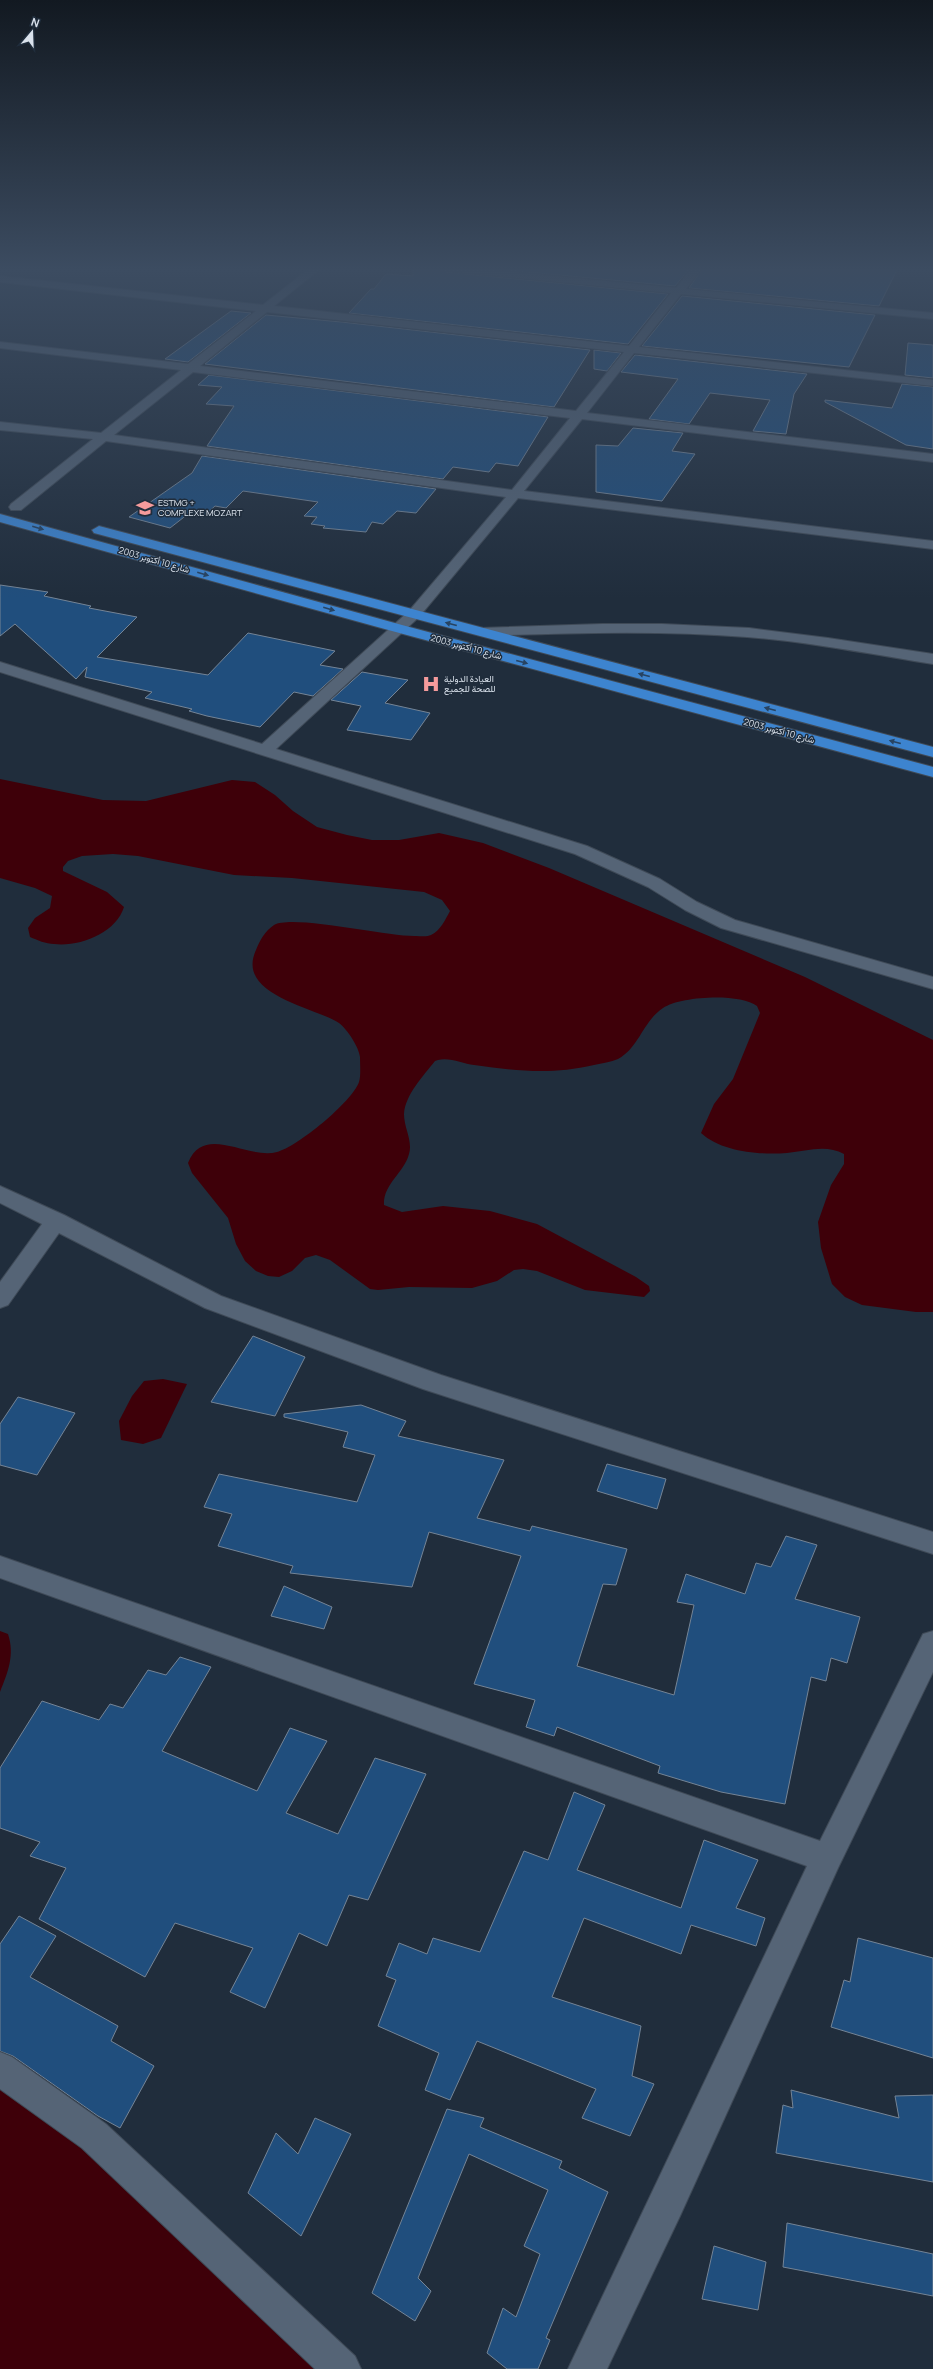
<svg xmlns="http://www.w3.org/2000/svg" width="933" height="2369" font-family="Manrope,Vazirmatn,sans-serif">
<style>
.water{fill:#3e0009}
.building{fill:#204e7d;stroke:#748496}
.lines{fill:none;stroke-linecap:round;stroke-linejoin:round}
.street-casing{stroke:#3f4a57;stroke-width:2}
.highway-casing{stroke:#3f4a57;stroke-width:2}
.street{fill:#556476;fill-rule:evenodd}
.highway{fill:#3d84cf;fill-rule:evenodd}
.oneway{fill:#274361}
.labels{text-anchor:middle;stroke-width:3;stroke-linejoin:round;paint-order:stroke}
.far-poi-label{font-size:9px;fill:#dae2ec;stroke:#202d3c;text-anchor:start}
.far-street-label{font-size:9px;fill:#dae2ec;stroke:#202d3c}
</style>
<rect width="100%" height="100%" fill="#202d3c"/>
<g class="water">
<path d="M0,779L103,800L146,801L232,780L255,782L275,795L293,811L317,827L347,835L372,840H399L439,833L483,843L549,868L805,977L933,1040V1312H916L862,1305L845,1297L832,1284L821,1248L818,1222L831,1185L844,1164V1154C826,1144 807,1151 787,1153C759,1155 722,1152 701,1133L714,1104L733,1079L760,1013L757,1006C740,993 681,996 663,1008C643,1021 639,1048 618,1059C611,1062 602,1063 594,1065C551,1075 518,1071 474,1065C463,1064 450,1057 438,1060L435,1061C424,1075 405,1095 404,1114C404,1128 413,1141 409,1154C404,1173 383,1184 384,1205L402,1212L443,1206L490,1211L537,1224L636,1277L649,1286L650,1291L644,1297L585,1290L537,1271L523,1269L514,1270L497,1281L472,1288L409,1287L378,1290L370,1289L330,1260L316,1255L305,1258L292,1271L279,1277L268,1276L256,1271L245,1261L236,1244L228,1218L192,1173L188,1163C204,1123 247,1160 277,1152C297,1147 352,1102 359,1082C361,1076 360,1064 360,1057C359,1047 347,1029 339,1023C315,1007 235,995 256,950C260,940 265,931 274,925C293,914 388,937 416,936C421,936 427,937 431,935C441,930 445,920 450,911L442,900L424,892L292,878L234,875L138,856L113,854L82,856L68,861L63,867V871L107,892L124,907C116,933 80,947 54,944C46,944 37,940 30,937L28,928L35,918L50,908L52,896L35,888L0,878Z"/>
<path d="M163,1379L187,1384L161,1438L143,1444L121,1440L119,1421L132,1396L144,1381Z"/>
<path d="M0,1631L8,1634C15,1655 8,1672 0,1692Z"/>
<path d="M0,2080L96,2152L322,2369H0Z"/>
</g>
<g class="building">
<path d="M413,268H440L446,272L668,294L628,344L349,313L371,289H374L386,274L413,276Z"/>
<path d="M485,268H690L675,286Z"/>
<path d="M703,268L760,270L761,268H898L879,306L689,288Z"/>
<path d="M682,296L875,315L849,367L642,346Z"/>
<path d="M231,311L251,313L188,362L165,359Z"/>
<path d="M266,315L341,322L590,350L554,407L205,364Z"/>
<path d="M908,343L933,345V378L905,375Z"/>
<path d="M594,350L621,353L607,371L594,369Z"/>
<path d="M635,355L807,374L794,394L786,434L753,431L770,400L710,393L689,424L649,419L678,379L621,372Z"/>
<path d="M209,375L548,417L518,466L496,463L489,472L453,467L443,479L207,446L234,406L206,404L222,387L198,385Z"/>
<path d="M902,384L933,387V449L906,445L825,402V400L892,408Z"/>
<path d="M633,428L683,433L672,451L695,454L662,501L596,492V445L618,446Z"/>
<path d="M202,456L436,489L416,513L397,511L383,524L372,522L366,532L323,528L325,526L311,524L317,517L304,516L318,502L243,491L226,508L215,506L203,517L188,514L170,528L129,517L192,473Z"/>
<path d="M0,585L48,592L44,596L91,606L89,608L137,617L97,657L208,675L248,633L335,651L320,665L343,669L313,696L294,692L260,727L207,716L189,711L192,709L145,698L152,692L85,677L87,667L76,679L15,624L0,636Z"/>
<path d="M362,672L408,680L385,703L430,713L411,740L347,730L361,706L331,700Z"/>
<path d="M253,1336L305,1357L275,1416L211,1402Z"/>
<path d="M18,1397L75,1413L37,1475L0,1465V1424Z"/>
<path d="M361,1405L406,1421L398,1436L504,1460L477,1518L530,1531L532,1526L627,1549L616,1585L603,1584L577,1666L674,1695L694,1605L677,1602L686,1574L745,1594L756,1563L771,1567L786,1536L817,1545L795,1599L860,1617L847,1663L831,1658L826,1681L811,1677L785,1804L721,1792L658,1773L660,1766L557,1727L554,1736L526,1727L535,1700L474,1684L521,1556L429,1532L412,1587L290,1573L293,1566L218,1546L232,1514L204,1507L219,1474L357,1502L375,1455L343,1447L348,1432L284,1417V1414Z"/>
<path d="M607,1464L666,1479L657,1509L597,1491Z"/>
<path d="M284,1586L332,1607L324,1629L271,1616Z"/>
<path d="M180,1657L211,1667L162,1751L257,1791L290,1728L327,1741L286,1813L338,1834L375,1758L426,1774L368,1900L349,1895L327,1946L299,1933L265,2008L230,1992L253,1948L175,1923L145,1977L39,1919L66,1868L30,1856L40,1842L0,1828V1768L42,1701L99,1720L110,1704L123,1708L148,1670L166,1675Z"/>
<path d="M574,1792L605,1805L577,1870L681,1908L704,1840L758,1860L736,1908L765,1918L756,1946L691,1925L681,1954L584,1918L552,1997L641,2026L632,2076L654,2084L630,2136L582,2118L596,2089L477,2041L450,2100L425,2090L439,2053L378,2026L396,1980L386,1976L399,1943L427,1954L433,1938L480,1952L524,1851L548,1860Z"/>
<path d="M19,1916L56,1936L30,1977L118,2026L111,2041L154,2066L120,2128L98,2116L13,2056L0,2051V1944Z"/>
<path d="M858,1938L933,1958V2058L831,2027L844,1980L850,1982Z"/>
<path d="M791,2090L899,2118L895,2096L933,2095V2182L776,2153L783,2105L793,2108Z"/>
<path d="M447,2109L484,2118L480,2127L562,2161L559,2168L608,2192L546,2338L550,2340L538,2369H507L487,2353L503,2308L516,2317L540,2254L524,2246L548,2190L469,2154L418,2278L431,2291L415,2321L372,2293Z"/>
<path d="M315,2118L351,2134L301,2236L248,2193L276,2133L298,2154Z"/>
<path d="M787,2223L933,2254V2296L783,2267Z"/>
<path d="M714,2246L766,2262L758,2310L702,2299Z"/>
</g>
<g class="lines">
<g class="street-casing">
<g id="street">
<path d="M310,268H321L274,306L629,346L671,293L446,271L441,268H473L676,288L692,268H702L686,289L933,313V319L681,294L639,347L933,380V386L634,353L587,413L933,454V462L582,419L524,491L933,541V549L518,498L419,617L276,749L587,846L660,879L697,902L735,920L933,977V989L721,928L685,910L648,887L575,854L0,672V662L262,744L409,611L506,497L106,441L21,510H11L9,507L11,504L93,439L0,430V422L101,433L181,370L0,348V342L188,364L256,311L0,282V276L263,305ZM267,312L624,352L576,411L200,366ZM193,372L570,418L512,490L114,435Z"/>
<path d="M602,624H662L749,628L828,638L933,654V664C871,654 810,642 747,637C658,630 570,633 481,636L474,632L481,628Z"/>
<path d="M0,1186L64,1215L221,1296L441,1375L933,1532V1554L423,1389L205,1308L59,1233L8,1305L0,1308V1282L42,1224L0,1203Z"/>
<path d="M0,1556L820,1841L923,1634L933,1631V1672L838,1868L680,2216L607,2369H568L807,1866L0,1578Z"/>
<path d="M0,2052L12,2057L106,2124L355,2356L361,2369H315L82,2148L0,2089Z"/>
</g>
</g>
<g class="highway-casing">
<g id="highway">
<path d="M0,514L402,625L933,767V777L392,631L0,522Z"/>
<path d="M99,526L933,747V757L94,533L92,530Z"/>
</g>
</g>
<use href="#street" class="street"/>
<use href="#highway" class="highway"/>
</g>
<defs><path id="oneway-solid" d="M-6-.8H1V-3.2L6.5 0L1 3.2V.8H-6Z"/></defs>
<g class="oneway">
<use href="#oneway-solid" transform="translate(38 528) rotate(16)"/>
<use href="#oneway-solid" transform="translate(203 574) rotate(16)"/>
<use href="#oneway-solid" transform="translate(329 609) rotate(16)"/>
<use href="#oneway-solid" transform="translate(451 624) rotate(-165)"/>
<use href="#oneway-solid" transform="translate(522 662) rotate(15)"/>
<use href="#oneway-solid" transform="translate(644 675) rotate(-165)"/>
<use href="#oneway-solid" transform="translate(770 709) rotate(-165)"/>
<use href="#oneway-solid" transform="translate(895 742) rotate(-165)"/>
</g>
<linearGradient id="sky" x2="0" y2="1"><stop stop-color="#121921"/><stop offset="0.45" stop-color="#3c4c61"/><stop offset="1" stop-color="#3c4c61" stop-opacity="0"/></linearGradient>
<rect width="933" height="599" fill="url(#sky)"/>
<defs>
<g id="school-bare" transform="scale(1.38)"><path d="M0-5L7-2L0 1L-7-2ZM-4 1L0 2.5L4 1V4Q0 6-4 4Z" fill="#f59b9c" stroke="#202d3c" stroke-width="2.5" paint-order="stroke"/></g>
<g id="hospital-bare" transform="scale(1.38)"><path d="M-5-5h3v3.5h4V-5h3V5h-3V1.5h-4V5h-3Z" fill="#f59b9c" stroke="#202d3c" stroke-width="2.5" paint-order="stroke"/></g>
</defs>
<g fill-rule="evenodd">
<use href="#school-bare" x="145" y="508"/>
<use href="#hospital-bare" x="431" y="684"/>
</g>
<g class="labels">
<g class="far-poi-label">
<text x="158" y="506">ESTMG +<tspan x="158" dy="10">COMPLEXE MOZART</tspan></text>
<text x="444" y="682">العيادة الدولية<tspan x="444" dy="10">للصحة للجميع</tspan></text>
</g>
<g class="far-street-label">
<text transform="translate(154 560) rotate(16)" y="3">شارع 10 أكتوبر 2003</text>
<text transform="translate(466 647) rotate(15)" y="3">شارع 10 أكتوبر 2003</text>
<text transform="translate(779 731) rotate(15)" y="3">شارع 10 أكتوبر 2003</text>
</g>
</g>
<g transform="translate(32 32) rotate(19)" stroke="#202d3c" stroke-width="3" paint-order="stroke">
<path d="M0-3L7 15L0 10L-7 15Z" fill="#dae2ec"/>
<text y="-6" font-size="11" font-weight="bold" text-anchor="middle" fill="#dae2ec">N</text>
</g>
</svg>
